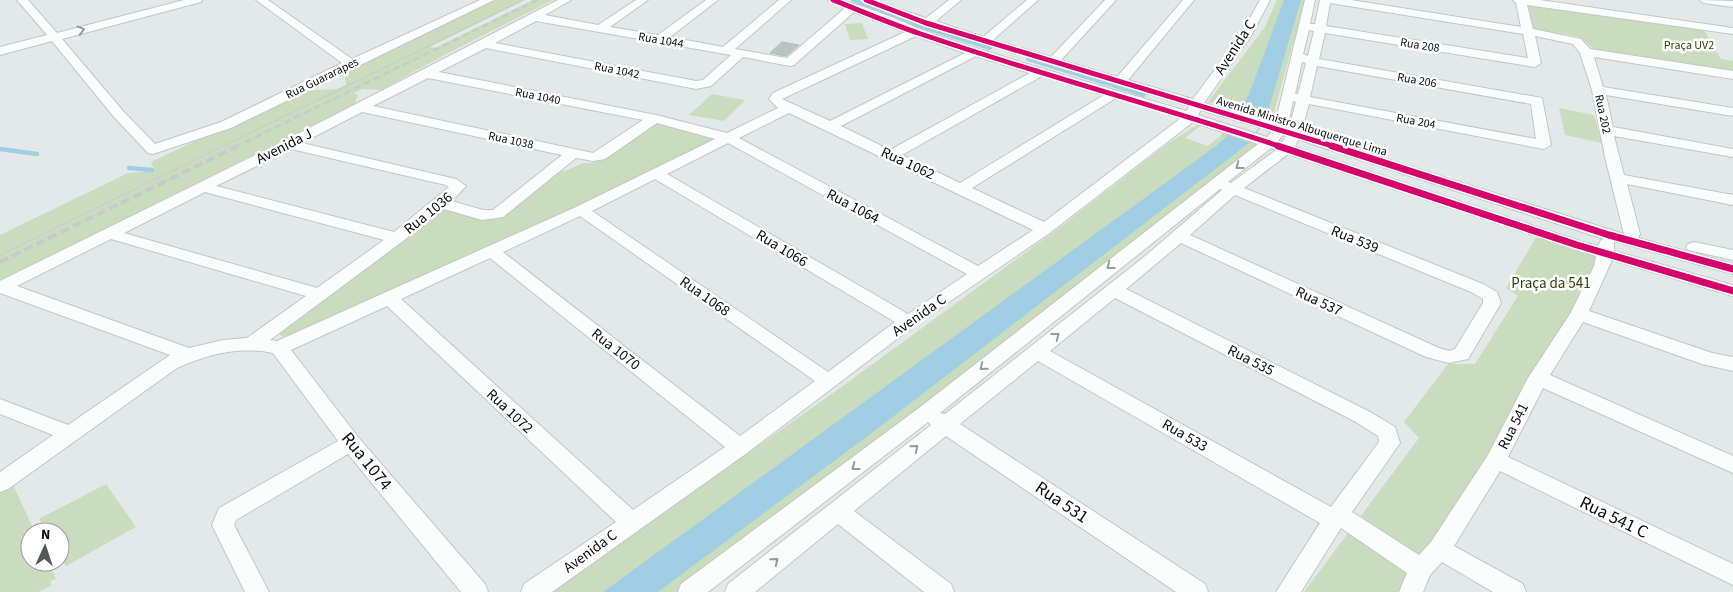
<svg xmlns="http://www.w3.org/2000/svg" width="1733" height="592" font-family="'Source Sans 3',sans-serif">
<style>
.green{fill:#c9dcbe;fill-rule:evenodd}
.water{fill:#a0cfe4}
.pier{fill:#e2e9e8}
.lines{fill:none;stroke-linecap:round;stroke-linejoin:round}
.stream-far1{stroke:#a0cfe4;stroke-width:4}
.stream{stroke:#a0cfe4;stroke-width:4.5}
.building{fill:#b8c6be;stroke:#b3b9b6}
.minor-casing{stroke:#c1c7c6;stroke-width:2}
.minor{fill:#fbfcfc;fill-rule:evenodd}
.tram{stroke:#c7cac9;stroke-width:1}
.rail-far1{stroke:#c7cac9;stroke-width:2.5;stroke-dasharray:7 4;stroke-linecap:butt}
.rail{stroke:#c7cac9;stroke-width:4;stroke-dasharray:9 4.5;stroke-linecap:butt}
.cycleway-far1-casing{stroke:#fff;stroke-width:8}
.cycleway-casing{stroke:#fff;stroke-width:10}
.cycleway-far1{stroke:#d6006c;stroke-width:5}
.cycleway{stroke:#d6006c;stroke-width:7}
.oneway{stroke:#9a9c9c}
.labels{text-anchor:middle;stroke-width:5;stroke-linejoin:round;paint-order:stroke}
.far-street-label{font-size:12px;fill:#080d0c;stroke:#fff}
.far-park-label{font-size:12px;fill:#2d460c;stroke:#fff}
.street-label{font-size:15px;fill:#080d0c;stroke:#fff}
.park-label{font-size:15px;fill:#2d460c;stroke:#fff}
.near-street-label{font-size:18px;fill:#080d0c;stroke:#fff}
</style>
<rect width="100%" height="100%" fill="#e2e9e8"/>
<g class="green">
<path d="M493,0H525L430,47L435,48L533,0H553L446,54L381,90L363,89L354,93L358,95L354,104L0,283V235L126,174C136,171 146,173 154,169L151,162L301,91L337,89L346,85L344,70Z"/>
<path d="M1277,0H1312L1306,27L1296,33L1272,119L1208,102L1265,27Z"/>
<path d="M1527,5L1704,30L1721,59L1733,61V72L1598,51C1589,47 1585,38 1575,36C1560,32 1544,33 1530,28Z"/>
<path d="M862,23L868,39L850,40L845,24Z"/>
<path d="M712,94L745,100L724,121L689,115Z"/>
<path d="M1559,108L1594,115L1602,143L1565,135Z"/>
<path d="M658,122L715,140L363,308L288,338L280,335L279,329L437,210L446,208L490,219L495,218L550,174L568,170L583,163H593Z"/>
<path d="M1198,124H1204L1258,144L1218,179L680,592H552L840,388L1063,225L1166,145ZM1202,124L1224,132V133L1208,146L1185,138Z"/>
<path d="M1537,236L1596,255L1603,264L1525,395L1406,592H1304L1419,438L1404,422L1448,364H1475L1518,296L1506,288Z"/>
<path d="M12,483L35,532H30V562H48L56,579L50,581L52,585L39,592H0V491Z"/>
<path d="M106,484L136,527L66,566L60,555V532H47L39,519Z"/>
</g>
<path class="water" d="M1284,0H1301L1266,118L1253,140L873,432L658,592H603L1216,146L1228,135L1238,109L1248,97Z"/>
<path class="pier" d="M1238,109L1266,118L1249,142L1228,135Z"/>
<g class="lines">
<g class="stream-far1">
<path d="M853,0L926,28L990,48"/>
<path d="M1028,59L1144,95"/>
</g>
<g class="stream">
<path d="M0,149L37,154"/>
<path d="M129,168L152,170"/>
</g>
</g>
<path class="building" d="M782,42L799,45L786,56L770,53Z"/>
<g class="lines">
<g class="minor-casing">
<g id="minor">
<path d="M17,0H28L57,33L184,0H202L201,2L62,39L123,111L155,144L221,122L342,63L256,0H268L352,59L480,0H494L231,128L153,154L148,153L114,117L52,41L0,55V47L47,35Z"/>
<path d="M558,0H571L545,15L598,25L636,0H648L610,27L658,35L706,0H718L670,37L723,47L779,0H791L735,49L787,58L845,8L828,0C860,0 904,24 936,35C1019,63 1102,86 1187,111L1189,106L922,25L921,23L885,11L884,9L889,6L926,18L949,0H961L936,21L983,37L1027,0H1038L993,40L1051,57L1105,0H1116L1061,60L1117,77L1183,0H1194L1128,80L1193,99L1240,36L1260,0H1270L1251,36L1204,103L1275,124L1305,0H1315L1310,24H1315L1320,0H1351L1521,27L1516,3L1513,0H1540L1733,28V34L1527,5L1533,29L1581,39L1590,49L1733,71V79L1594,57L1603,87L1733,108V116L1606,95L1613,127L1733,149V157L1614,136L1624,175L1733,195V205L1627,184L1640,234L1638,238L1733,264V274L1614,241V251L1733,285V296L1612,260L1589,311L1712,353L1733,357V371L1702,364L1583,322L1550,375L1733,456V473L1543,388L1508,457L1733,564V585L1500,471L1454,546L1523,584L1526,592H1493L1442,562L1430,575L1423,592H1399L1407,573L1341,528L1301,592H1276L1320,523L1038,361L960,424L1205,584L1208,592H1176L946,436L854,511L951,584L954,592H924L838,524L755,592H725L728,584L931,425L928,422L708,592H678L681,584L919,408L1258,144L1193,122L1051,232L914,326L747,453L552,592H521L524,584L616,522L387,306L291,350L358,437L485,584L488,592H461L348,454L236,520L234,525L269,592H245L212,525L219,508L338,441L273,353C240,346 207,354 177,368L8,489L0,492V472L53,435L0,414V399L68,425L170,355L0,293V281L284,141ZM1330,3L1523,34L1528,58L1326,26ZM854,12L905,32L773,93L769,99L778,108L727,133L656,115L439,72L486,48L696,89L711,86L743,57L790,66L794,65ZM536,21L731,55L703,80L696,81L495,43ZM1309,30L1314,31L1308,56L1303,54ZM1325,33L1535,67L1541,63L1535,36L1573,44L1580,53L1592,90L1605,157L1624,234L1301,132L1309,104L1544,149L1551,145L1542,98L1319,59ZM916,36L965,53L830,121L782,99ZM976,56L1030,73L890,150L841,126ZM1302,62L1306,63L1298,94H1295ZM1317,66L1531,104L1536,139L1310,97ZM1042,76L1104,95L960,183L902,155ZM428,78L643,120L593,153L373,106ZM1116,98L1181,118L1044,222L972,188ZM1293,101L1296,102L1289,128H1287ZM1201,110L1272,131L1267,137L1198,115ZM362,112L562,155L493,210H483L452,201L466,186L456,179L302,143ZM789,113L1033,230L978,266L739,138ZM657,123L715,139L576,207L277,341L270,340L403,241L444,209L482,220L503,217L576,158L593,161L605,159ZM1283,135L1286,136L1282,143L1278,141ZM1298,139L1306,142L1604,239L1601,240L1598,246L1583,242L1295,147ZM728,143L967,274L908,314L667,174ZM1271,148L1276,150L1231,183L1228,182ZM291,149L446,185L449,187L394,232L216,186ZM1288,154L1596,256L1594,266L1570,314L1528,378L1488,455L1431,542L1419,555L1352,512L1400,443L1395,427L1370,412L1126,289L1181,243L1426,357L1449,363L1468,359L1501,303L1497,292L1483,284L1244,188ZM655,179L895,322L828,372L592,211ZM1220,189L1222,190L1144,257L945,414L940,413ZM205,192L384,240L317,288L124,233ZM1235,195L1471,292L1483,299V303L1455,349L1449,351L1439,348L1190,235ZM580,216L815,381L740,436L503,252ZM111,239L306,296L247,338L223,340L189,348L17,286ZM490,258L725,447L633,510L401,299ZM1115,298L1356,422L1378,436L1379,442L1331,507L1050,351Z"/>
<path d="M1699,0L1733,1V7L1704,3Z"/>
<path d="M1694,242L1733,250V260L1688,250L1686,247L1688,244Z"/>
</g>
</g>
<use href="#minor" class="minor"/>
<path class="tram" d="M0,255L523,0"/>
<path class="rail-far1" d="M235,147L537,0"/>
<path class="rail" d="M0,262L238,146"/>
<g class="cycleway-far1-casing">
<g id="cycleway-far1">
<path d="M833,0C861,11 889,23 918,33C1038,74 1161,107 1282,147"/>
<path d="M866,0L926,23L1336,147"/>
</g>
</g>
<g class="cycleway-casing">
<g id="cycleway">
<path d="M1278,146L1577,245L1733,291"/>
<path d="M1332,146L1609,235L1733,269"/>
</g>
</g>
<use href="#cycleway-far1" class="cycleway-far1"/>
<use href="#cycleway" class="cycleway"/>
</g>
<defs><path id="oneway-chevron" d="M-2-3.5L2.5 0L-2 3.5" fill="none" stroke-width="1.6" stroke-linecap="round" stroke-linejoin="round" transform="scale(1.25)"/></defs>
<g class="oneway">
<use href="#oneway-chevron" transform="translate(81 30) rotate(-15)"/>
<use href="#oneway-chevron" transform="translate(1239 166) rotate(142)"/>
<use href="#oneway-chevron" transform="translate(1110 266) rotate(142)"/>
<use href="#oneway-chevron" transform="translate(1056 336) rotate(-38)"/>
<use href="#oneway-chevron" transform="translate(983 367) rotate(141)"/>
<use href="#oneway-chevron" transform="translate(915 448) rotate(-39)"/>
<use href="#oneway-chevron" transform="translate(855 467) rotate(143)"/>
<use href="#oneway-chevron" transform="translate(775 561) rotate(-39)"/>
</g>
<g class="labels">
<g class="far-street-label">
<text transform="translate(661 40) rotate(10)" y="4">Rua 1044</text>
<text transform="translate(1420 45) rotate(9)" y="4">Rua 208</text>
<text transform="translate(617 70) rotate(11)" y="4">Rua 1042</text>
<text transform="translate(322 78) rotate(-26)" y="4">Rua Guararapes</text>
<text transform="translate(1417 80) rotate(10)" y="4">Rua 206</text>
<text transform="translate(538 96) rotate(11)" y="4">Rua 1040</text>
<text transform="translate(1603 114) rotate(78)" y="4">Rua 202</text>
<text transform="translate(1416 121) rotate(11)" y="4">Rua 204</text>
<text transform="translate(1302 126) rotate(17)" y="4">Avenida Ministro Albuquerque Lima</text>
<text transform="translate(511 140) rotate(12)" y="4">Rua 1038</text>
</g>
<g class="far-park-label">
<text x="1689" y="49">Praça UV2</text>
</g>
<g class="street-label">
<text transform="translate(1235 47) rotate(-57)" y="5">Avenida C</text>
<text transform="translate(284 146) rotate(-27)" y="5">Avenida J</text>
<text transform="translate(908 163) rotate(25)" y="5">Rua 1062</text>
<text transform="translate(853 206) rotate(28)" y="5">Rua 1064</text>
<text transform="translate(428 213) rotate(-39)" y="5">Rua 1036</text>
<text transform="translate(1355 239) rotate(22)" y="5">Rua 539</text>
<text transform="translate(782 248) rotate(31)" y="5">Rua 1066</text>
<text transform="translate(705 296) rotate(35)" y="5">Rua 1068</text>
<text transform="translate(1319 301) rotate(25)" y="5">Rua 537</text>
<text transform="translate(919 315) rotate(-35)" y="5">Avenida C</text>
<text transform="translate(616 349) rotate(38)" y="5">Rua 1070</text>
<text transform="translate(1251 360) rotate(27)" y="5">Rua 535</text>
<text transform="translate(510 411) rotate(43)" y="5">Rua 1072</text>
<text transform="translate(1513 426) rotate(-63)" y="5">Rua 541</text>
<text transform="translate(1185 435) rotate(30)" y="5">Rua 533</text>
<text transform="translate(590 551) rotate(-36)" y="5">Avenida C</text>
</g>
<g class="park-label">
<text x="1551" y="288">Praça da 541</text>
</g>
<g class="near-street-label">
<text transform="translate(367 461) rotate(51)" y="6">Rua 1074</text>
<text transform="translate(1062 502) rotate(34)" y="6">Rua 531</text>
<text transform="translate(1614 517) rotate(26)" y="6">Rua 541 C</text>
</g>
</g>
<g transform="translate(45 547) rotate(3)"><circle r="24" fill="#ffffff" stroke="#9c9e9e"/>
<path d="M0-4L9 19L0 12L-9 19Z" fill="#545a59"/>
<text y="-8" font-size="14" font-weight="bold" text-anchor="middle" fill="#080d0c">N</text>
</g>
</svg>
